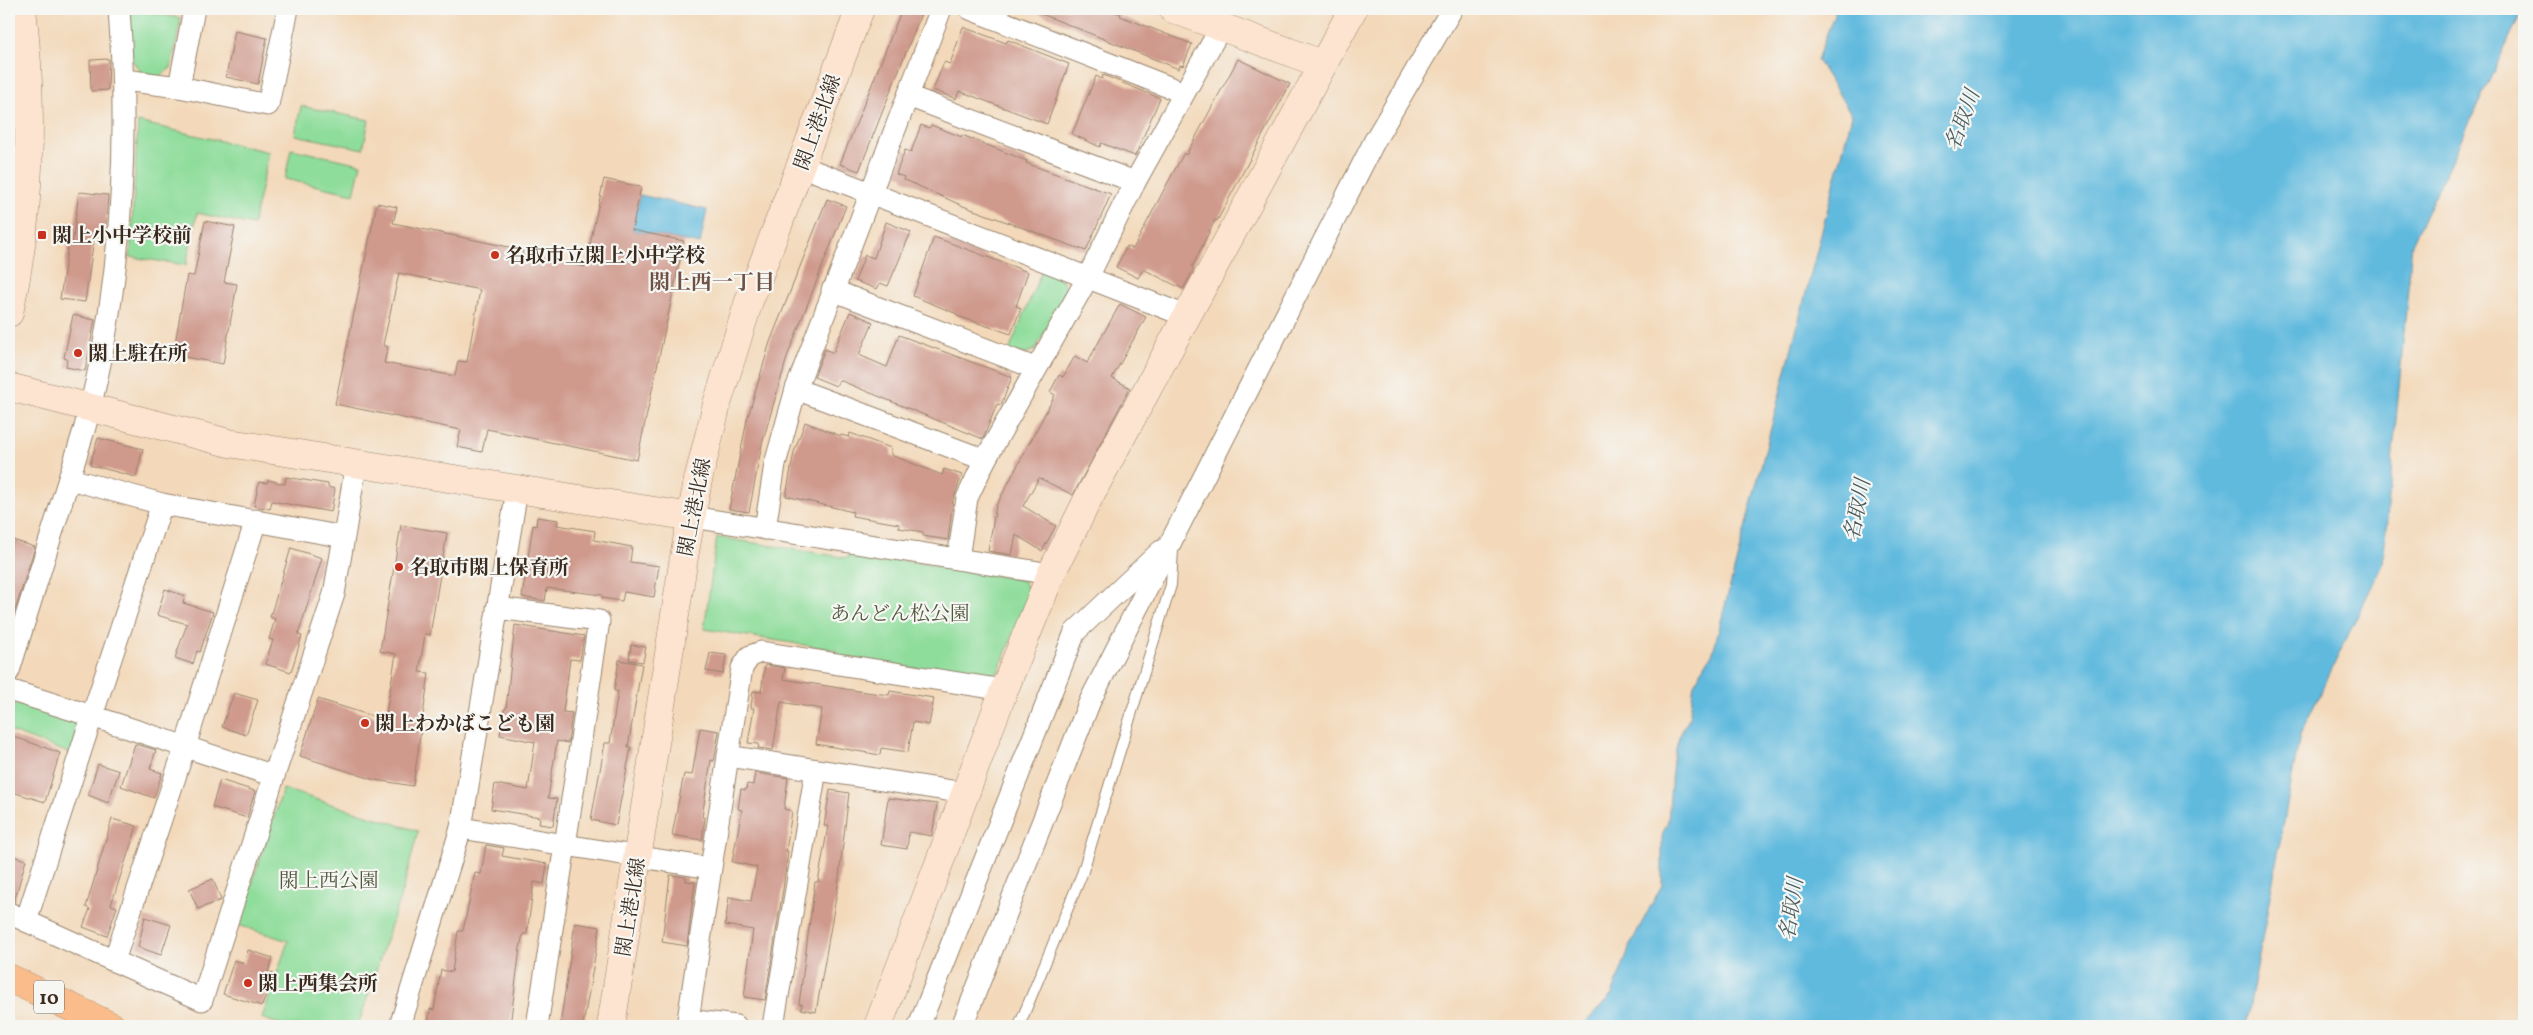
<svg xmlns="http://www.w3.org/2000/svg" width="2533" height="1035" font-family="Vollkorn,'Noto Serif JP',serif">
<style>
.green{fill:#8fdd9b;stroke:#65845c}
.water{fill:#60bade;stroke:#4e727e}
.building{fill:#cf998c;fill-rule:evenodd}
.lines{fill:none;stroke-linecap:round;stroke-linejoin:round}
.lane-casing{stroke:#97826c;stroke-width:12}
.street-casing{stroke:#97826c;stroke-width:23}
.secondary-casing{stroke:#97826c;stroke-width:29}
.primary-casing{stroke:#97826c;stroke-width:29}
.lane{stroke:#fff;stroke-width:10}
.street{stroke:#fff;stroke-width:21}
.secondary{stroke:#fde4d0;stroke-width:28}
.primary{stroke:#f9bc8a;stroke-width:28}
.poi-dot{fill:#c8321e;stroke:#f6f6f2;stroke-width:2}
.labels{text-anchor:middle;stroke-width:4.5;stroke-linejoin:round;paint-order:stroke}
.shield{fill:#f6f6f2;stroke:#73675e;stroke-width:1}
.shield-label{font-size:19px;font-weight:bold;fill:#3b2a1e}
.street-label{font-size:20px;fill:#3b2a1e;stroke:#f6f6f2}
.poi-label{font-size:20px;font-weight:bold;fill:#3b2a1e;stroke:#f6f6f2;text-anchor:start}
.park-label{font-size:20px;fill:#50573d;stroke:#f6f6f2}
.water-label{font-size:21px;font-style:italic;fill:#485c61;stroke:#f6f6f2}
.neighbourhood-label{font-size:21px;font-weight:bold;fill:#6f5144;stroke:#f6f6f2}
</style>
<rect width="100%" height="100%" fill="#f6f6f2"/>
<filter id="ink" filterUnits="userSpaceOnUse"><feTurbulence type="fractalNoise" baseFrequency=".02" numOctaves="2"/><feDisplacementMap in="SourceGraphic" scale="10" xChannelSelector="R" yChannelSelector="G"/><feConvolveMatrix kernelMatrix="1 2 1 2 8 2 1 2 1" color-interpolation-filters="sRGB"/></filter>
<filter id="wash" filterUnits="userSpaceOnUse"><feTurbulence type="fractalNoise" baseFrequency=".0096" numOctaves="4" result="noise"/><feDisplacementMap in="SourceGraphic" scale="20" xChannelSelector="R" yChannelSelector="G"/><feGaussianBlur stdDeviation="1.12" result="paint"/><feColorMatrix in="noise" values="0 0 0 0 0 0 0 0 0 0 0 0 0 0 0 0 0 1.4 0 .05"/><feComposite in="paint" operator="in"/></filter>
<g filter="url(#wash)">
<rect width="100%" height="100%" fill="#f3d9ba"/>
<g class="green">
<path d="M129,9L181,18L171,68L158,77L140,71L132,60Z"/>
<path d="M301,106L369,120L363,149L295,135Z"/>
<path d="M138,122L269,152L253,225L197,213L186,265L130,257Z"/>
<path d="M291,149L361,164L354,194L285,179Z"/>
<path d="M1042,270L1062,279L1066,292L1035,350L1021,355L1009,351Z"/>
<path d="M717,537L848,558L849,552L1023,580L1030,592L998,672L985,679L836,656V650L704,629Z"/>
<path d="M20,703L73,720L78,732L72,754L9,731V707Z"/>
<path d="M283,789L418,831L405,882L358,1026H284L262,1018L288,941L238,925Z"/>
</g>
<g class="water">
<path d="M1836,9H2523L2412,244L2383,563L2300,735L2246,1026H1582L1612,995L1631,943L1662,885V836L1668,821L1673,760L1679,737L1689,718L1694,684L1713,652L1852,115L1817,60Z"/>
<path d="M640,195L707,210L700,244L632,230Z"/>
</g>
<g id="blocks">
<g class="building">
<path d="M902,9H923L859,171L840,164Z"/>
<path d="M1029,9H1106L1121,14L1120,16L1192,44L1183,66L1180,65L1179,69Z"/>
<path d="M963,27L1006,43L1008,40L1069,64L1047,124L959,91L956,99L933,90L944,62L950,64Z"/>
<path d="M235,31L267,38L258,84L226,77Z"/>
<path d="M109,59L108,90L91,91L90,60Z"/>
<path d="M1238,59L1290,84L1217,221L1215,220L1192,267L1194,269L1183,289L1143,269L1138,278L1116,267L1127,246L1133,249L1167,184L1184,153L1186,155Z"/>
<path d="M1103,75L1160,98L1135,156L1101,143L1100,147L1072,134L1096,76L1102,79Z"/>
<path d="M921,125L929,128L931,125L962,137V135L1027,161L1026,163L1111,194L1086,251L963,206L903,179L904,177L896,174L905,150L911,152Z"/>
<path d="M604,179L641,187L632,230L684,241L637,460L487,429L482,452L457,447L461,430L335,404L377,203L397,207L393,223L523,250L522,255L585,267ZM399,273L480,290L467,362L458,361L455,376L384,363L388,347L383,345Z"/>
<path d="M79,192L108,195L105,239L94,238L85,302L60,299L68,244L72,245Z"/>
<path d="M827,199L846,206L788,354L762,444L749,512L729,509L747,420L760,376L770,342Z"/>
<path d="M205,221L235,227L224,282L237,284L223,364L173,355L187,275L194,276Z"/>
<path d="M886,222L911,232L888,286L880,283L877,289L855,281L865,255L874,258Z"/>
<path d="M934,237L1028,272L1016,306L1021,308L1011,334L957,316V314L913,296Z"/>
<path d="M1120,304L1146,317L1112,378L1130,388L1073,495L1039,478L1023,506L1056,526L1042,551L1016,535L1012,555L988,551L996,506L1055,395L1050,392L1059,375L1063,377L1075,356L1087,363Z"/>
<path d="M850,312L873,322L859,355L887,367L899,335L1012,377L1001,405L997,404L983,439L839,380L836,386L814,377L825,349L833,353Z"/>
<path d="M73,315L95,320L85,371L66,367L67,359L64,358Z"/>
<path d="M805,422L841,436V435L849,437L850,433L891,448V455L942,475L944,469L962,475L953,500L948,540L923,536V532L899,528V524L852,516L853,512L786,496L794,452Z"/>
<path d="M98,438L143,449L136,477L90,465Z"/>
<path d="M286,477L328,484V487L335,489L331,512L272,501L270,509L254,506L259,482L267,483L268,480L285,484Z"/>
<path d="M537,517L558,520L557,525L595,531L594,540L632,547L630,562L659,566L654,597L624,592L622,601L602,598V595L547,588L545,601L522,597L533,525L536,526Z"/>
<path d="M401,525L447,533L430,635L425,634L419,672L429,673L413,786L375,780L300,756L318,699L385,720L396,654L380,651Z"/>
<path d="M13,540L35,547L12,620H9V554Z"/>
<path d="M291,548L322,558L298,635L302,636L291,672L265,664L273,640L269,639L275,619L270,617Z"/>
<path d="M165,589L185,596L183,603L213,612L200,652L197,651L193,664L175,658L187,624L157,615Z"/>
<path d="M515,625L584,636L580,660L570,659L563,712L572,713L568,743L557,741L548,798L557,799L553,826L539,824L540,817L491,809L495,784L528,790L535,742L500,735L504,709H506Z"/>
<path d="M631,645L646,647L643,662L629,660Z"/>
<path d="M710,653L726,655L723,674L706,671Z"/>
<path d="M619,660L642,664L628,747H631L616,825L591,820L605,743H610L618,691H614Z"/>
<path d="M765,665L785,668L783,679L858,691L889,695L890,691L934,698L929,725L913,722L908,752L881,748L880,755L816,744L822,709L781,702L773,750L758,748L759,744L748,743L754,708H751L753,691L761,692Z"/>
<path d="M234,693L258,700L246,735L222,727Z"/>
<path d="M700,728L719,731L714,761L711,760L702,817L705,818L702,840L672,835L684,774L692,775Z"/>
<path d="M9,735L60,753L45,802L9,791Z"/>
<path d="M135,744L156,750L150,769L162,773L154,798L121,786Z"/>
<path d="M98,764L119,771L108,803L88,795Z"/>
<path d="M755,773L788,778L784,809L792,811L786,851H788L783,889L765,1000L744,997L753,930L725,925L729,897L751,901L757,867L732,862L742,810L738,809L741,789L746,790L747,784L753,785Z"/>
<path d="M220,780L255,791L247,818L212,807Z"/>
<path d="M830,790L849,793L838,886L816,1012L801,1009L802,1004H799L815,882H818L828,826H824Z"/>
<path d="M888,798L937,804L932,836L909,832L907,849L881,845Z"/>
<path d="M112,819L137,826L111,905L117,907L107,936L83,927L90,909L86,907Z"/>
<path d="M486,845L504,848L502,856L547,864L544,884L534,882L527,934H523L520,948L510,1026L428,1025L430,1009L434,1010L441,970L452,972L458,931H463L475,873L481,874Z"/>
<path d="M9,855L26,860L14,902L9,901Z"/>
<path d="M670,875L686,877V881L695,882L687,946L662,942Z"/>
<path d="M213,879L221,900L198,909L189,889Z"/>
<path d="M145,917L171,925L161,955L138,947Z"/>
<path d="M575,923L600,927L583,1026H560Z"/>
<path d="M248,950L273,958L268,972L273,973L262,1006L223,994L234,960L244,963Z"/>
</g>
</g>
</g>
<g filter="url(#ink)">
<use href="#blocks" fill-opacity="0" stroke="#97826c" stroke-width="1"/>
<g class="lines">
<g class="lane-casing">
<path id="lane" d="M1019,1026L1082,874L1171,585L1173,549"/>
</g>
<g class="street-casing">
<g id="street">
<path d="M970,9L1184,93"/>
<path d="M124,80L179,87L194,9"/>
<path d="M179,87L268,105L288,9"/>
<path d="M908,96L1135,182"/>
<path d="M801,166L1186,316"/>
<path d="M832,290L1035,368"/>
<path d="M796,389L985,460"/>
<path d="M70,479L162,504"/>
<path d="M692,517L1051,574"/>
<path d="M765,529L775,464L796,389L941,9"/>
<path d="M344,537L334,594L274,776L92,716L162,504L344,537L356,464"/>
<path d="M958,559L967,498L985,460L1087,279L1135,182L1221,27"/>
<path d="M497,608L599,621L565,845L461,828L517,490"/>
<path d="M9,671L85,427C122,291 129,149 119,9"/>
<path d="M9,690L92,716L26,921L9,913"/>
<path d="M728,756L688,1020L736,1026"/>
<path d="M965,793L728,756L742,668L750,656L761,652L1004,690"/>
<path d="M26,921L114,961L185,747L256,520"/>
<path d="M114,961L202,1000L274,776"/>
<path d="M400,1026L461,828"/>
<path d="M537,1026L565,845L710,868"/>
<path d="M773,1026L816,770"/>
<path d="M919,1026L1075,632L1161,551"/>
<path d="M962,1026L1090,701L1375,140L1452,9"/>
</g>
</g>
<g class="secondary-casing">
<g id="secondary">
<path d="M1173,9L1322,64"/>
<path d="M9,313C31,215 34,108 22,9"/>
<path d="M9,387L229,443L692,517"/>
<path d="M611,1026L684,557L698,480L717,404L749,301L860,9"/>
<path d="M878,1026L1004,690L1051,574L1090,495L1353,9"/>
</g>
</g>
<g class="primary-casing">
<path id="primary" d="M9,978L111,1026"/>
</g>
<use href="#lane" class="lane"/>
<use href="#street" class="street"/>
<use href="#secondary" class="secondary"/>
<use href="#primary" class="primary"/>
</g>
</g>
<g class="poi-dot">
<rect x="37" y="230" width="10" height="10" rx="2.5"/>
<circle cx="495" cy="255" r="5"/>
<circle cx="78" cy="353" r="5"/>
<circle cx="399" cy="567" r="5"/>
<circle cx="365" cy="723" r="5"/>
<circle cx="248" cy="983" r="5"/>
</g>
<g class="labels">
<rect class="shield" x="34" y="980.5" width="30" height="33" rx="4"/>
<g class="shield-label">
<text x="49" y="1004">10</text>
</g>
<g class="street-label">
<text transform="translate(817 122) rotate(-70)" y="7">閖上港北線</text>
<text transform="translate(694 507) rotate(-79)" y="7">閖上港北線</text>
<text transform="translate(630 907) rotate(-81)" y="7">閖上港北線</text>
</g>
<g class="poi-label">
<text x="52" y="242">閖上小中学校前</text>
<text x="505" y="262">名取市立閖上小中学校</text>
<text x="88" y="360">閖上駐在所</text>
<text x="409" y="574">名取市閖上保育所</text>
<text x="375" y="730">閖上わかばこども園</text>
<text x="258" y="990">閖上西集会所</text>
</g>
<g class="park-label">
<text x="900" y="620">あんどん松公園</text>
<text x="329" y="887">閖上西公園</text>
</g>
<g class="water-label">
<text transform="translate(1962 120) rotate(-70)" y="7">名取川</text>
<text transform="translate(1857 510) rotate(-79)" y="7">名取川</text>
<text transform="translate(1791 909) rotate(-82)" y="7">名取川</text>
</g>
<g class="neighbourhood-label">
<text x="712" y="289">閖上西一丁目</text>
</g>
</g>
<rect width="2533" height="1035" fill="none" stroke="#f6f6f2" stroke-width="30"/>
</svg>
